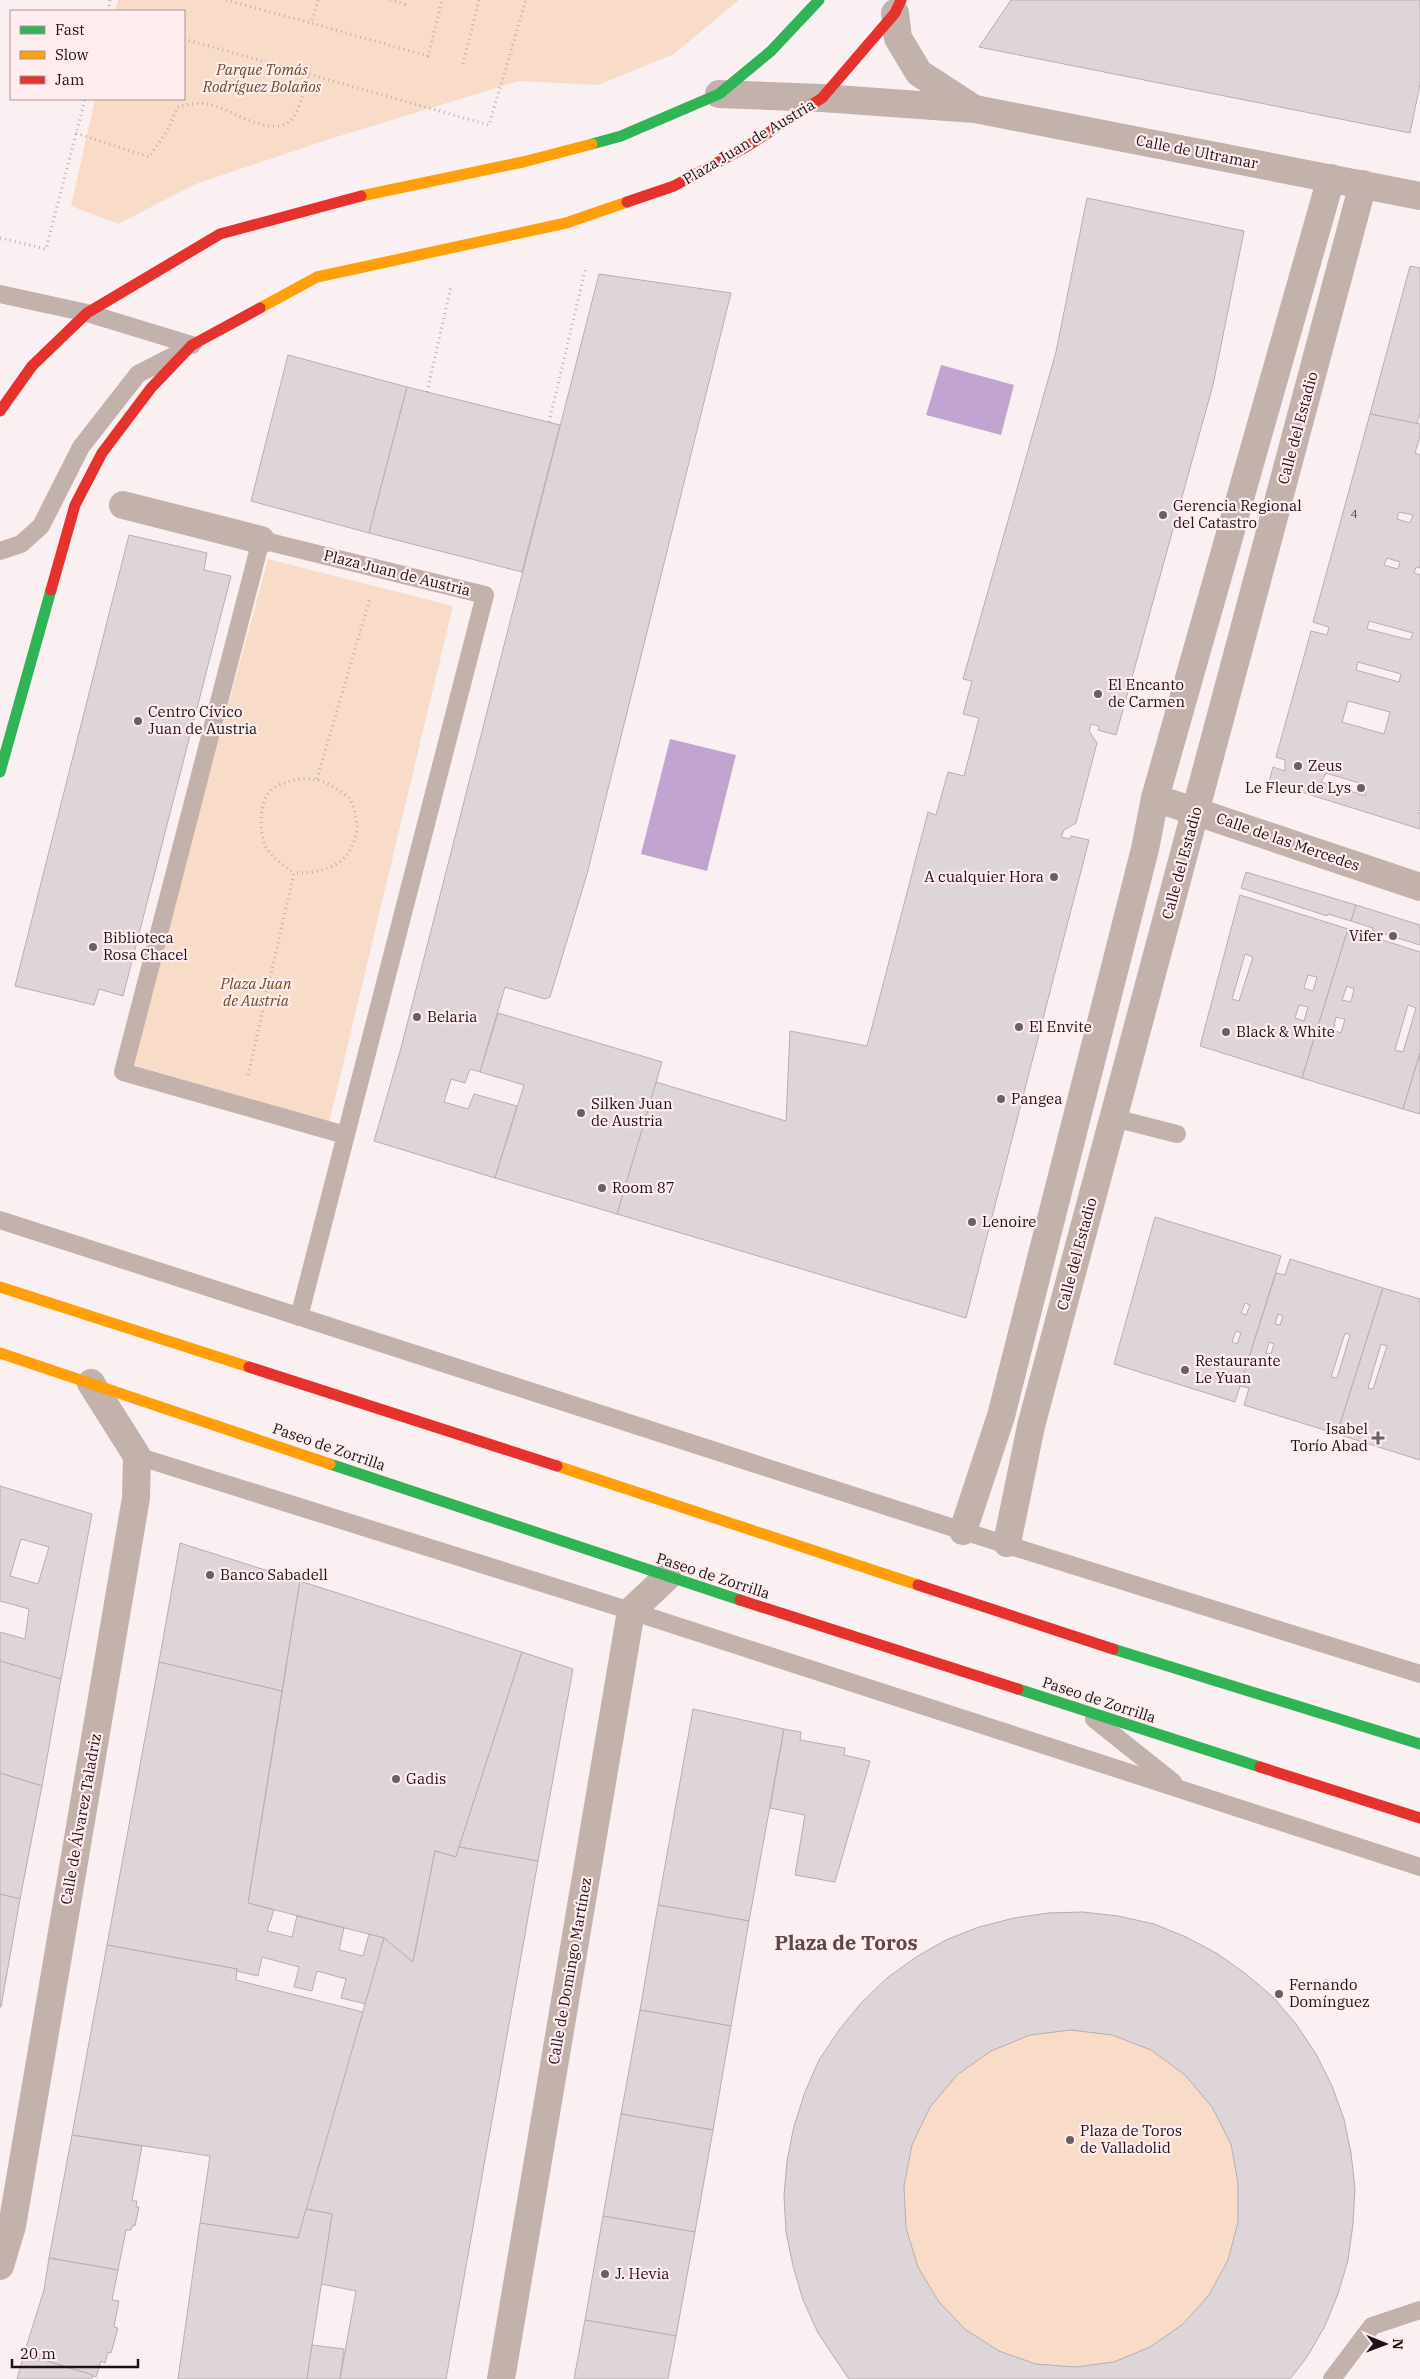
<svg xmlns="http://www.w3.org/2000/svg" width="1420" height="2379" font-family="'IBM Plex Serif',serif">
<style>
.green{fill:#f8dcc8}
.water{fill:#c1a5d0}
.building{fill:#ded5d9;stroke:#b6aeb2;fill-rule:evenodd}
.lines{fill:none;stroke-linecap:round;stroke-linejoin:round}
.path{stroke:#bcafac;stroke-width:3;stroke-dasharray:1 4;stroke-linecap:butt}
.lane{stroke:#c3b1ac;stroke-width:18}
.street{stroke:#c3b1ac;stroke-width:28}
.fast{stroke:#30b455;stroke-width:11}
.slow{stroke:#ff9f0a;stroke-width:11}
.jam{stroke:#e5322d;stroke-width:11}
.poi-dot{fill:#6a6062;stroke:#feecef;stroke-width:2}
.labels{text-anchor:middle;stroke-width:4.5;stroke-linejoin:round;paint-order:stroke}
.number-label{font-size:12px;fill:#4d4446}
.park-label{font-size:15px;font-style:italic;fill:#6f4921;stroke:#feecef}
.street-label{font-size:15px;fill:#1d1315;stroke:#feecef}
.poi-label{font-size:15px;fill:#1d1315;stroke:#feecef;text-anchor:start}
.district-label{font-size:20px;font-weight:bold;fill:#5e474a;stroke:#feecef}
</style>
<rect width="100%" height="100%" fill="#faf0f2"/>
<g class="green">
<path d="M118,0H739L674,54L598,85L519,81L330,139L196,184L118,224L71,206L95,99H184V11H115Z"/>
<path d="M268,559L453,606L329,1123L131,1064Z"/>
<path d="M1083,1912L1154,1924L1186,1937L1218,1954L1246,1974L1273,1997L1296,2024L1316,2054L1332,2086L1355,2189L1353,2224L1348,2260L1290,2379H849C752,2257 766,2083 886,1982C905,1966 924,1950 947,1939C991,1920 1036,1913 1083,1912Z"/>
</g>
<g class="water">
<path d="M941,365L1014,385L1001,435L926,415Z"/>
<path d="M670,739L736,755L707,871L641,854Z"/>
</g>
<g class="building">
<path d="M1011,0H1420V84L1410,133L979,47Z"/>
<path d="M1087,198L1244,231L1213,385L1116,735L1098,730L1099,726L1091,724L1089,731L1097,743L1076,823L1064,830L1061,837L1070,839L1071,836L1089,840L966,1318L617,1214L656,1082L786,1121L790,1031L867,1046L928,812L936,815L948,772L964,776L979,718L963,714L972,681L963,679L1056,352Z"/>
<path d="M1410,266L1420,268V413L1417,424L1370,414Z"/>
<path d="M599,274L731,293L587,874L550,997L545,999L505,987L480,1072L470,1069L465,1083L451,1079L444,1102L468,1109L474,1094L517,1106L495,1178L374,1141L401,1048Z"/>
<path d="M288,355L407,387L369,533L251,501Z"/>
<path d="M407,387L560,425L522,572L369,533Z"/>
<path d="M1370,414L1420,424V436L1415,453L1420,455V568L1416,567L1414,573L1420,575V810L1418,812L1420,813V829L1269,782L1273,767L1285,771V760L1276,757L1311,631L1327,635L1329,627L1313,622ZM1399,512L1413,515L1410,523L1397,519ZM1387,558L1400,562L1398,569L1384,565ZM1369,621L1413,633L1410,640L1367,629ZM1358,662L1401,674L1399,682L1356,670ZM1348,701L1390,712L1384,734L1342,722ZM1326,773L1366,785L1363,793H1366V796L1321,782Z"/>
<path d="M129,535L207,553L204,570L231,576L123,996L99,989L94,1005L15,986Z"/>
<path d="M1246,872L1356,905L1351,921L1328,914L1327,916L1241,888Z"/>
<path d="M1240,895L1348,929L1302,1078L1200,1046ZM1245,954L1253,957L1239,1001L1232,999ZM1308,975L1317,977L1313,991L1304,988ZM1299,1005L1308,1007L1304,1021L1295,1018Z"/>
<path d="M1356,905L1420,925V945L1372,930L1373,928L1351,921Z"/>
<path d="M1348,929L1420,952V1053L1403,1109L1302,1078ZM1347,986L1354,989L1351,1002L1342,1000ZM1408,1005L1416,1008L1403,1052L1395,1050ZM1336,1017L1345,1019L1341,1033L1333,1030Z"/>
<path d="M498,1013L662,1062L617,1214L495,1178L524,1085L480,1072Z"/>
<path d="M1420,1053V1114L1403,1109Z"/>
<path d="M1155,1217L1281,1256L1235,1402L1114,1364ZM1245,1303L1250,1305L1246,1315L1241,1313ZM1236,1331L1241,1333L1237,1344L1232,1342Z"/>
<path d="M1290,1259L1383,1288L1337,1434L1244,1405L1249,1388L1240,1386L1251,1351L1276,1273L1285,1275ZM1278,1314L1283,1316L1280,1325L1275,1324ZM1345,1333L1350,1335L1337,1378L1331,1377ZM1269,1342L1274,1344L1271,1354L1266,1353Z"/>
<path d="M1383,1288L1420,1299V1460L1337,1434ZM1381,1344L1387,1346L1373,1389L1368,1388Z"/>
<path d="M0,1486L92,1514L61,1679L0,1661V1632L25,1639L29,1609L0,1601ZM21,1539L49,1547L38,1584L10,1576Z"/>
<path d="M180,1543L300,1581L282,1691L159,1662Z"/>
<path d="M300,1581L522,1652L456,1857L435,1851L413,1962L384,1938L248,1903Z"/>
<path d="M522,1652L573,1669L538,1861L459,1847Z"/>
<path d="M0,1661L61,1679L42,1786L0,1773Z"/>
<path d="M159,1662L282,1691L248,1903L274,1910L267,1931L292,1937L297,1916L344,1928L339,1950L363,1956L369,1934L384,1938L366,2004L341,1998L346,1979L317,1971L312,1991L294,1987L299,1967L262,1957L258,1976L237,1971V1969L107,1945Z"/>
<path d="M693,1709L784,1729L749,1921L658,1905Z"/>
<path d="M784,1729L801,1732L800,1740L845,1748L844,1755L870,1761L835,1882L795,1875L805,1815L770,1808Z"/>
<path d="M0,1773L42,1786L20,1899L0,1894Z"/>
<path d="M459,1847L538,1861L446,2379H340L356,2291L321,2284L332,2214L306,2209L384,1938L413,1962L435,1851L456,1857Z"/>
<path d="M0,1894L20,1899L1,2007H0Z"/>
<path d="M658,1905L749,1921L731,2026L640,2010Z"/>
<path d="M1083,1912L1118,1916L1154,1924L1186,1937L1218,1954L1246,1974L1273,1997L1296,2024L1316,2054L1332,2086L1344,2119L1351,2153L1355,2189L1353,2224L1348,2260L1338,2294L1325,2326L1307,2357L1290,2379H849L818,2333L803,2300L793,2266L786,2232L784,2196L787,2161L794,2126L805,2092L819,2060L839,2030L861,2003L887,1978L916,1957L946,1940L979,1927L1014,1918L1048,1913ZM1071,2030L1112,2035L1151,2050L1185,2075L1212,2107L1231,2144L1238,2183V2222L1228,2260L1209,2295L1183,2324L1150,2347L1114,2362L1075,2367L1036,2364L999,2351L966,2330L939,2302L918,2267L906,2228L904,2186L912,2145L930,2107L957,2075L991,2051L1030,2035Z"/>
<path d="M107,1945L237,1969L236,1980L363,2012L298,2238L200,2223L210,2156L72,2135Z"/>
<path d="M640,2010L731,2026L713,2130L621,2114Z"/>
<path d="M621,2114L713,2130L695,2232L603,2216Z"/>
<path d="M72,2135L142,2146L132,2201H137L136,2207H139L135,2226L133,2225L131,2230H126L118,2270L49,2258Z"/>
<path d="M306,2209L332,2214L307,2379H178L200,2223L298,2238Z"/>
<path d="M603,2216L695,2232L676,2336L585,2320Z"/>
<path d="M49,2258L118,2270L112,2300L119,2301L114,2327L118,2328L111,2353L108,2352L105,2363L101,2361L96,2377L24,2354L44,2290Z"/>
<path d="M585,2320L676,2336L668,2379H574Z"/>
<path d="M312,2345L344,2349L340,2379H307Z"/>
<path d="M24,2354L93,2375L92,2379H17Z"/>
</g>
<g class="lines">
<g class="path">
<path d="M226,0L311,23"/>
<path d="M318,0L311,23L428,56L442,0"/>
<path d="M390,0L405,4L406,0"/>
<path d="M108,11L110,0"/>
<path d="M184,39L489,125L526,0"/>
<path d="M463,64L479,0"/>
<path d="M76,133L149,157L169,128L177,107C191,104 202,101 215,106C236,112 280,144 296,113C302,101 305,86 310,73"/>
<path d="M0,238L46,249L85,99"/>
<path d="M427,392L451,287"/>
<path d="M549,422L586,267"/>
<path d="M317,779L370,598"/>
<path d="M248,1075L294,873C328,873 353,864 357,827C357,820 354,804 349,798C347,796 342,793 340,791C318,776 303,776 279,785C258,793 258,830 266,847C272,858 285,866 294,873"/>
</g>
<g class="lane">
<path d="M0,294L87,313L192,345"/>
<path d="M0,551L21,544L41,526L81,447L138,374L173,356"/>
<path d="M1114,1118L1177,1134"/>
<path d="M0,1220L963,1531L1420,1674"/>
<path d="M299,1317L485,595L261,540L123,1072L345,1135"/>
<path d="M137,1456L631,1611L1420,1867"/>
<path d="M1094,1719L1173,1782"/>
<path d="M1332,2379L1372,2326L1420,2310"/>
</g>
<g class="street">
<path d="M895,13L898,38L919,73L973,108"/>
<path d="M719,94L822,98L975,109L1420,196"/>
<path d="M123,505L261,540"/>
<path d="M1155,798L1420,887"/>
<path d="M963,1531L1001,1416L1145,849L1155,798L1331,178"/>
<path d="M1007,1543L1031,1426L1363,184"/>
<path d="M0,2266L12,2226L136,1498L137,1456L91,1383"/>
<path d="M501,2379L631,1611L667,1577"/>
</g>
<g class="fast">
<path d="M592,144L621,136L719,94L771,51L819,0"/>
<path d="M0,772L51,590"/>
<path d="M330,1464L740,1600"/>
<path d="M1113,1649L1420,1744"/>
<path d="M1018,1689L1260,1767"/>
</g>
<g class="slow">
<path d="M361,196L523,162L592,144"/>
<path d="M260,308L317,277L566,223L627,202"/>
<path d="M0,1287L249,1367"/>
<path d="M0,1353L330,1464"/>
<path d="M557,1466L918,1585"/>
</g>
<g class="jam">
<path d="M627,202L674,186L746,147L822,98L895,13L901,0"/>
<path d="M0,411L32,366L87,313L220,234L361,196"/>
<path d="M51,590L75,505L102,453L151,388L192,345L260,308"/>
<path d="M249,1367L557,1466"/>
<path d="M918,1585L1113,1649"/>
<path d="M740,1600L1018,1689"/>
<path d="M1260,1767L1420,1818"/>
</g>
</g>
<g class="poi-dot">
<circle cx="1163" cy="515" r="5"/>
<circle cx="1098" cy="694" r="5"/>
<circle cx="138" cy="721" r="5"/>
<circle cx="1298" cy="766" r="5"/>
<circle cx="1361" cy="788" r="5"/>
<circle cx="1054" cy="877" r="5"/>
<circle cx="1393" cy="936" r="5"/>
<circle cx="93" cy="947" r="5"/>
<circle cx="417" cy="1017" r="5"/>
<circle cx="1019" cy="1027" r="5"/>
<circle cx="1226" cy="1032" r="5"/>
<circle cx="1001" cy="1099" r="5"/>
<circle cx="581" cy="1113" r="5"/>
<circle cx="602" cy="1188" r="5"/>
<circle cx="972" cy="1222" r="5"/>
<circle cx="1185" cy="1370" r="5"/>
<path d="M1375.5 1430.5h5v5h5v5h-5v5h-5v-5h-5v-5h5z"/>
<circle cx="210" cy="1575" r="5"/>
<circle cx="396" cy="1779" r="5"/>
<circle cx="1279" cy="1994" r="5"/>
<circle cx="1070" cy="2140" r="5"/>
<circle cx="605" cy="2274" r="5"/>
</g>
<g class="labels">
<g class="number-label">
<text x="1354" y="518">4</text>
</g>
<g class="park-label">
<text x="262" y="75">Parque Tomás<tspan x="262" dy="17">Rodríguez Bolaños</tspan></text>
<text x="256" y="989">Plaza Juan<tspan x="256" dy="17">de Austria</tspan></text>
</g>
<g class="street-label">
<text transform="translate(749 142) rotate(-31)" y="5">Plaza Juan de Austria</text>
<text transform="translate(1197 152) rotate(11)" y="5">Calle de Ultramar</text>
<text transform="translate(1298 428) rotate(-75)" y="5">Calle del Estadio</text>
<text transform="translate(397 573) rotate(14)" y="5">Plaza Juan de Austria</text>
<text transform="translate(1288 842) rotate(19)" y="5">Calle de las Mercedes</text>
<text transform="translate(1182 863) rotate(-75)" y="5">Calle del Estadio</text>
<text transform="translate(1077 1254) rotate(-75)" y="5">Calle del Estadio</text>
<text transform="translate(329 1447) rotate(19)" y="5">Paseo de Zorrilla</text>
<text transform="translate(713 1576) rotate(18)" y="5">Paseo de Zorrilla</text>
<text transform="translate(1099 1700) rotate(18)" y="5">Paseo de Zorrilla</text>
<text transform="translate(81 1819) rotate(-80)" y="5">Calle de Álvarez Taladriz</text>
<text transform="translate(570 1971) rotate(-80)" y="5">Calle de Domingo Martínez</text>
</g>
<g class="poi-label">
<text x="1173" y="511">Gerencia Regional<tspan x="1173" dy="17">del Catastro</tspan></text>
<text x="1108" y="690">El Encanto<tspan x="1108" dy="17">de Carmen</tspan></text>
<text x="148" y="717">Centro Cívico<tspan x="148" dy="17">Juan de Austria</tspan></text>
<text x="1308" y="771">Zeus</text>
<text x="1351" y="793" text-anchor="end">Le Fleur de Lys</text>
<text x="1044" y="882" text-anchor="end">A cualquier Hora</text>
<text x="1383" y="941" text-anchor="end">Vifer</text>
<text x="103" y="943">Biblioteca<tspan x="103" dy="17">Rosa Chacel</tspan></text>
<text x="427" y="1022">Belaria</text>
<text x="1029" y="1032">El Envite</text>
<text x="1236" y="1037">Black &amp; White</text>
<text x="1011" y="1104">Pangea</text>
<text x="591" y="1109">Silken Juan<tspan x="591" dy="17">de Austria</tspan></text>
<text x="612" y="1193">Room 87</text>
<text x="982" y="1227">Lenoire</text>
<text x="1195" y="1366">Restaurante<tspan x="1195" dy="17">Le Yuan</tspan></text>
<text x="1368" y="1434" text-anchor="end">Isabel<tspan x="1368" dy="17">Torío Abad</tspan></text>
<text x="220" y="1580">Banco Sabadell</text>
<text x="406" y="1784">Gadis</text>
<text x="1289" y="1990">Fernando<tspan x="1289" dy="17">Domínguez</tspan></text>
<text x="1080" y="2136">Plaza de Toros<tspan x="1080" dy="17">de Valladolid</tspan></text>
<text x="615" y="2279">J. Hevia</text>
</g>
<g class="district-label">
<text x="846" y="1950">Plaza de Toros</text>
</g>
</g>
<rect x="10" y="10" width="175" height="90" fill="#feecef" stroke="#a49598"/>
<rect x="20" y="26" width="25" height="8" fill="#30b455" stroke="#a49598"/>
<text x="55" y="35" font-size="15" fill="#1d1315">Fast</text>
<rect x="20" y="51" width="25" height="8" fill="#ff9f0a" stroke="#a49598"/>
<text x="55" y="60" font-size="15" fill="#1d1315">Slow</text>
<rect x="20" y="76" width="25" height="8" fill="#e5322d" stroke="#a49598"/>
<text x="55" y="85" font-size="15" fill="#1d1315">Jam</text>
<g transform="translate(1385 2344) rotate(91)" stroke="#feecef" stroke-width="4" paint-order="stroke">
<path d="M0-4L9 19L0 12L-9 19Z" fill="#1d1315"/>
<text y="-8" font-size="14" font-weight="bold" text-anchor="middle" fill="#1d1315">N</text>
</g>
<path d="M12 2359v8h126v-8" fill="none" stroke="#1d1315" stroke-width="2.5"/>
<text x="20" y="2359" font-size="15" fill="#1d1315" stroke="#feecef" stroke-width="4" paint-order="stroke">20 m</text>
</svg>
